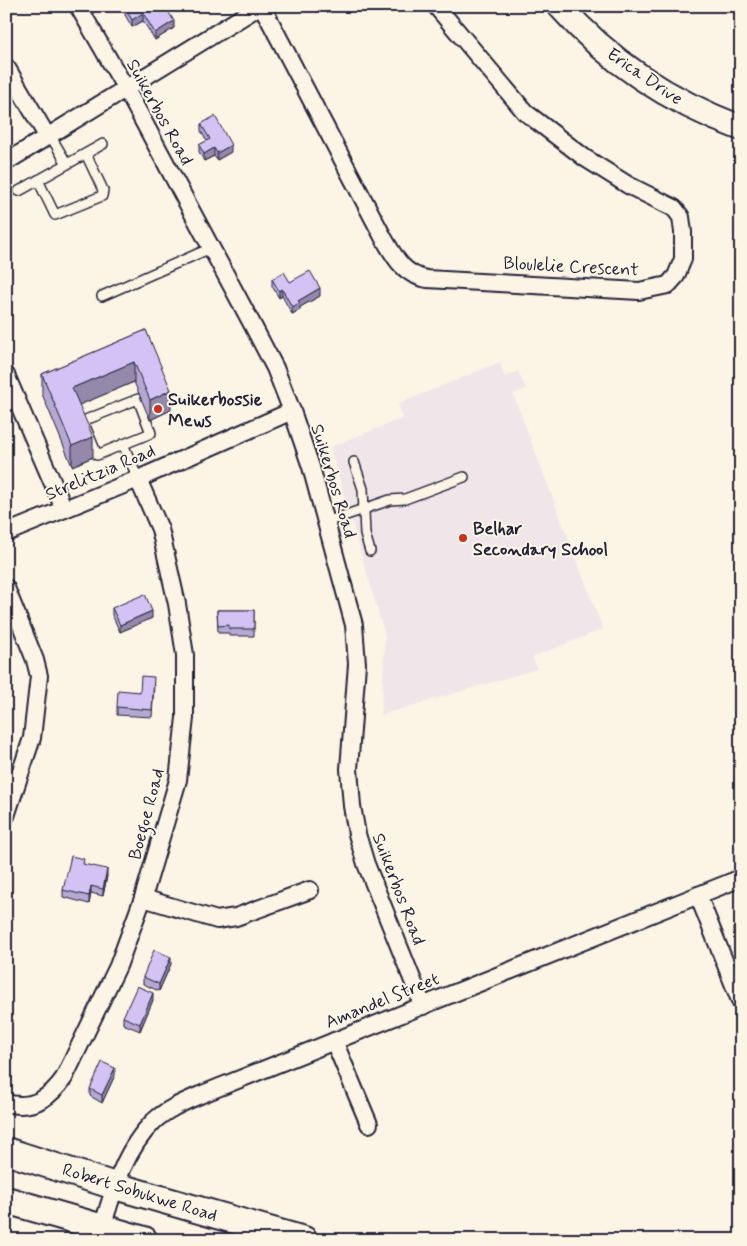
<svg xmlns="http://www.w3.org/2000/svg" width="747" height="1246" font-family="Mynerve,sans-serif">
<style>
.built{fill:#f0e6ea}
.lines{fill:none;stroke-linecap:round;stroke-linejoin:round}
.service-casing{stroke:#22223b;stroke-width:12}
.minor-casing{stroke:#22223b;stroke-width:20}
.secondary-casing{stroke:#22223b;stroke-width:28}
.primary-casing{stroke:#22223b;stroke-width:30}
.service{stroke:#fcf5e5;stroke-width:9}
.minor{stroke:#fcf5e5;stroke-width:16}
.secondary{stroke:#fcf5e5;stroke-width:24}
.primary{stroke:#fcf5e5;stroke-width:26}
.wall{fill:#b5a8d2;stroke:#22223b}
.shaded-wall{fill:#9488ab;stroke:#22223b}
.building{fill:#d3c3f4;stroke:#22223b}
.poi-dot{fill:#c8321e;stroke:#fcf5e5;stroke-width:2}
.labels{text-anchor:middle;stroke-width:4;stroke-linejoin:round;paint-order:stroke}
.street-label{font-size:18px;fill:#22223b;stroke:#fcf5e5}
.poi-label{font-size:18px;font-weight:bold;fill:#22223b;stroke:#fcf5e5;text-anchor:start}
</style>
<rect width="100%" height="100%" fill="#fcf5e5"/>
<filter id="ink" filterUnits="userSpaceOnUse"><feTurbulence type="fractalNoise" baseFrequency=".02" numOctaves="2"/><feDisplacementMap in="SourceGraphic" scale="10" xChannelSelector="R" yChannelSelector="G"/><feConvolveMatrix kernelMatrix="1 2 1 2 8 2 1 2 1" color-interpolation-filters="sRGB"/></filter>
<g filter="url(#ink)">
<path class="built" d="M500,362L505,377L518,371L526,389L513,394L603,629L533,657L537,669L381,715L385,636L330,447L403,418L398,404Z"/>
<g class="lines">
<g class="service-casing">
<g id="service">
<path d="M6,8L9,6"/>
<path d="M50,135L67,164"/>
<path d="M38,180L55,215L102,196L103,190L86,154"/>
<path d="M19,191L103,144"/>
<path d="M102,296L211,248"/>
<path d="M138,399L151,433L97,455L83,421Z"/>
<path d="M123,444L138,479"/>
<path d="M354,462L363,489L365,534L370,551"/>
<path d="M326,522L390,500L405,499L464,477"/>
</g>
</g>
<g class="minor-casing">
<g id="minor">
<path d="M78,6L126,89L251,322L275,368L292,411L311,467L354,625L357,664L349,769L352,806L357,834L366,864L423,1006"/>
<path d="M262,6L383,237C394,256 403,275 427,279L639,291L668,285L676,276L683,259V232L681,217L674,208L628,185L585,158L525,112L436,6"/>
<path d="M7,68L47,136"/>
<path d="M6,162L260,6"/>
<path d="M6,375L64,509"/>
<path d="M6,533L138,479L292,411"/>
<path d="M6,588L35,660L39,676L32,738L6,816"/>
<path d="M698,895L741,1003"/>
<path d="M143,898L217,920L236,917L310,890"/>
<path d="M334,1041L369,1124"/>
<path d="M6,1103C32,1110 50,1098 64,1078L118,966L143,898L178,780L185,718V655L177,604L160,529L138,479"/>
<path d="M102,1228C113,1191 125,1149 154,1121C167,1109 184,1102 200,1095L741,878"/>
</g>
</g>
<g class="secondary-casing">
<path id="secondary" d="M560,6C609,62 671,102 741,128"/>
</g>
<g class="primary-casing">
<g id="primary">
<path d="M6,1151L115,1186L304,1240"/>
<path d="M6,1200L144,1240"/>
</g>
</g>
<use href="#service" class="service"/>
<use href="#minor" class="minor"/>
<use href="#secondary" class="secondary"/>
<use href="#primary" class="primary"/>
</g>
<g class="wall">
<path d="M166,7L174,28L155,40L143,21L132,27L125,15V8Z"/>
<path d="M201,124L231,152L217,160L214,156L204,161L199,152V145L207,141L201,131Z"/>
<path d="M272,279L290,282L320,296L300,307V310L292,314L282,296L279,298L272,286Z"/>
<path d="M146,330L171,410L150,420L134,382L79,405L93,457L72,466L42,394V374Z"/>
<path d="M112,608L152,618L120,632L112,615Z"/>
<path d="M217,610H254V636H229V633H218Z"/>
<path d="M154,685L152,717L117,715V707L140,692Z"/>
<path d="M84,864L107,876L103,896L91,893L89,904L63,897V890Z"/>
<path d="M171,964L159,991L143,984V977Z"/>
<path d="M153,1000L140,1031L123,1024V1017Z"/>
<path d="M115,1075L102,1103L90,1096V1089Z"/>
</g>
<g class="shaded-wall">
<path d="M143,13V21L132,27V20Z"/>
<path d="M174,21V28L155,40V33Z"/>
<path d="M231,145V152L217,160V153Z"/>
<path d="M214,148V156L204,161V154Z"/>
<path d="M320,288V296L300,307V310L292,314V307L298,301Z"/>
<path d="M282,289V296L279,298V291Z"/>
<path d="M134,362V382L72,408V388Z"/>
<path d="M171,390V410L150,420V400Z"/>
<path d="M93,437V457L72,466V446Z"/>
<path d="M152,611V618L120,632V625Z"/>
<path d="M107,869V876L103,896V889Z"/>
<path d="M91,886V893L89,904V896Z"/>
<path d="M171,957V964L159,991V984Z"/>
<path d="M153,993V1000L140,1031V1024Z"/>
<path d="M115,1068V1075L102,1103V1095Z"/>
</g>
<g class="building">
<path d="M129,6H165L174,21L155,33L143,13L132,20L125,8Z"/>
<path d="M215,116L231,145L217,153L214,148L204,154L199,145L210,139L201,124Z"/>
<path d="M310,271L320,288L298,301L300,303L292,307L282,289L279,291L272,279L284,272L290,282Z"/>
<path d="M146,330L171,390L150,400L134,362L72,388L93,437L72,446L42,374Z"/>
<path d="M145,594L152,611L120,625L112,608Z"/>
<path d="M217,610H254V629H229V625L218,626Z"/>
<path d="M141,676L154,677L152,710L117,707L118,690L140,692Z"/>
<path d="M71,856L84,859L83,864L107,869L103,889L91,886L89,896L63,890Z"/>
<path d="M154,950L171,957L159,984L143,977Z"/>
<path d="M137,986L153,993L140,1024L123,1017Z"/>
<path d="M102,1062L115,1068L102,1095L90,1089Z"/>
</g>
</g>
<g class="poi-dot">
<circle cx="158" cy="409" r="5"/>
<circle cx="463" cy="538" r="5"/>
</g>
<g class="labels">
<g class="street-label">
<text transform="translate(645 76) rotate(34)" y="6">Erica Drive</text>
<text transform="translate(160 112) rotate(61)" y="6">Suikerbos Road</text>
<text transform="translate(571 266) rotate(3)" y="6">Bloulelie Crescent</text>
<text transform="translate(100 472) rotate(-23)" y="6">Strelitzia Road</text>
<text transform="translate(334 481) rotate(73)" y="6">Suikerbos Road</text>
<text transform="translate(146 814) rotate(-75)" y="6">Boegoe Road</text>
<text transform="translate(399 889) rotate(69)" y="6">Suikerbos Road</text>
<text transform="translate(382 1000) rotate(-22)" y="6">Amandel Street</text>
<text transform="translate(140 1192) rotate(17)" y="6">Robert Sobukwe Road</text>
</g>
<g class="poi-label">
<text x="168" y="405">Suikerbossie<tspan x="168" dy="21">Mews</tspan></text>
<text x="473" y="534">Belhar<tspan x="473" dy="21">Secondary School</tspan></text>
</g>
</g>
<rect width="747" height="1246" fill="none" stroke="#fcf5e5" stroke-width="25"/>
<rect x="12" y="12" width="722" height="1221" fill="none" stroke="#22223b" stroke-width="2" filter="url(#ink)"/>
</svg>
